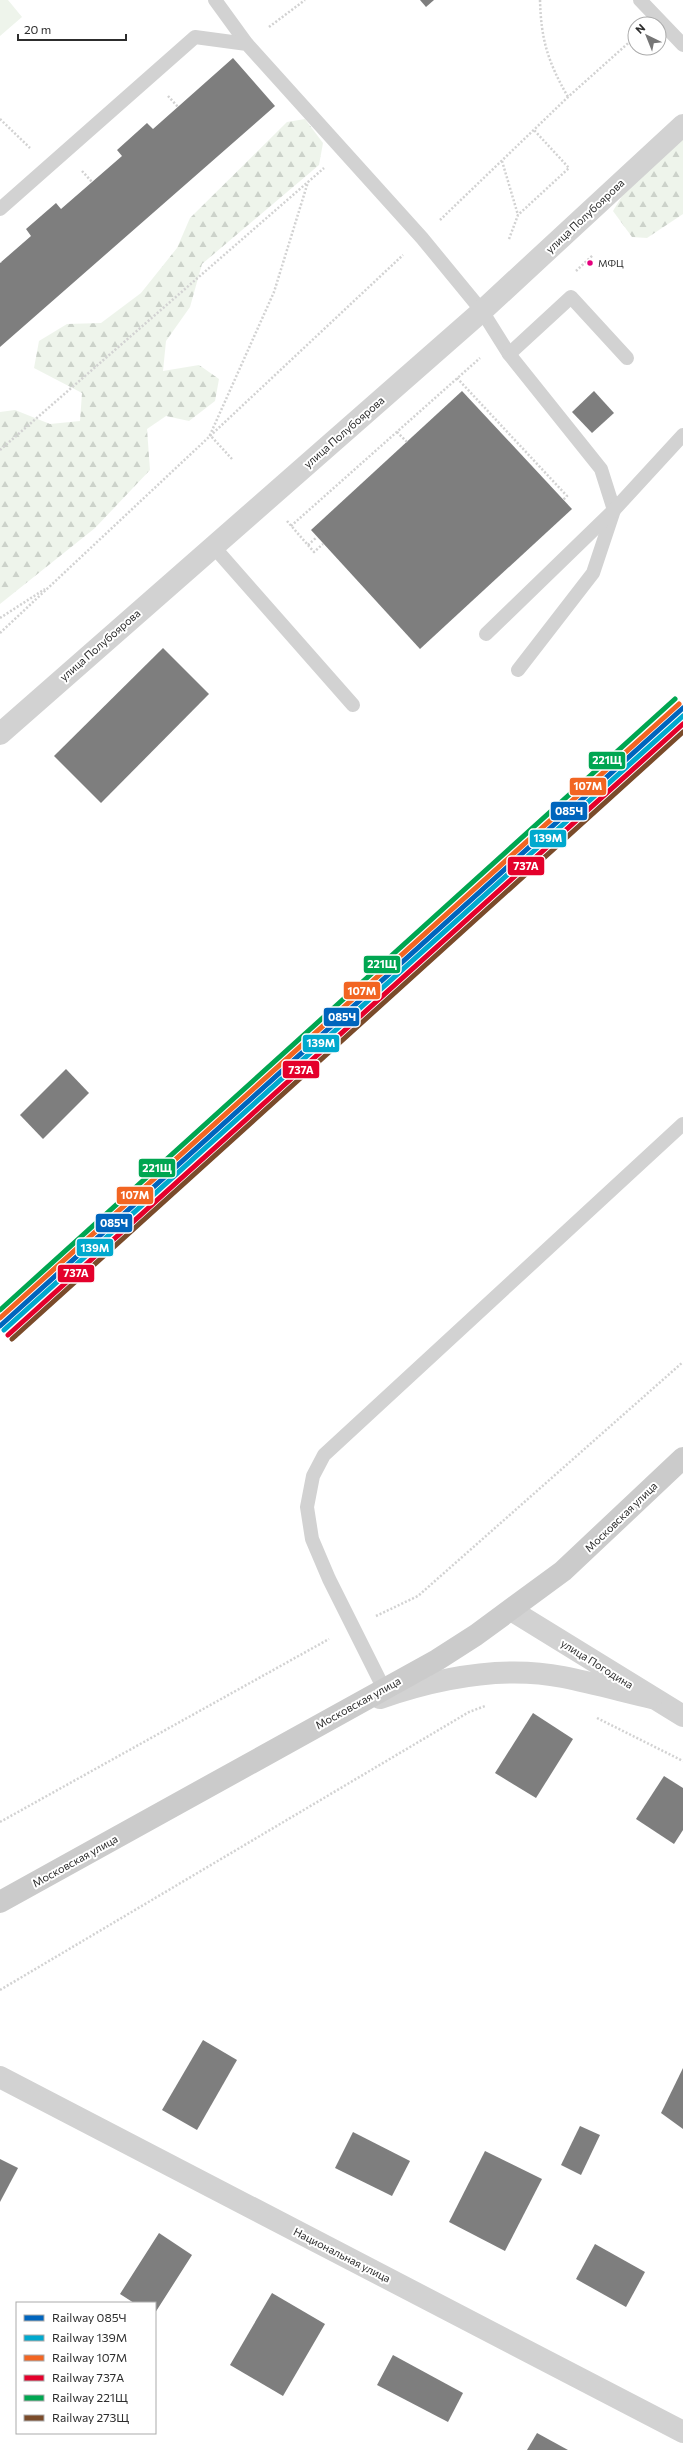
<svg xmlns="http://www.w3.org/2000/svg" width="683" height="2450" font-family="Commissioner,sans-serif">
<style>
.forest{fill:url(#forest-firs)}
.green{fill:#eef4eb}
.building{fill:#7e7e7e}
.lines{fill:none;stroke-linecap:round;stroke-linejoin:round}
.path{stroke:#d2d2d2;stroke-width:2.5;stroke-dasharray:2 2;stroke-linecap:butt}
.service{stroke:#d2d2d2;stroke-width:14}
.minor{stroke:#d2d2d2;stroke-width:22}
.tertiary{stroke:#d2d2d2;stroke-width:22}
.secondary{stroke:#cbcbcb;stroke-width:22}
.rail-1-casing{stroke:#fff;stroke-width:8}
.rail-2-casing{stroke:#fff;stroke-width:8}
.rail-3-casing{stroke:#fff;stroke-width:8}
.rail-4-casing{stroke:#fff;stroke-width:8}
.rail-5-casing{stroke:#fff;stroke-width:8}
.rail-6-casing{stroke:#fff;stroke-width:8}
.rail-1{stroke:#0065bd;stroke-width:5}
.rail-2{stroke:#00a9ce;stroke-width:5}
.rail-3{stroke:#f26522;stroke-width:5}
.rail-4{stroke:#e4002b;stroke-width:5}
.rail-5{stroke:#00a651;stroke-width:5}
.rail-6{stroke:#7a4b2a;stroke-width:5}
.bus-dot{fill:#e5007d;stroke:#fff;stroke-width:1.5}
.labels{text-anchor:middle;stroke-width:4;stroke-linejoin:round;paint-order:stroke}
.bus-label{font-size:10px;fill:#2d2d2d;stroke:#fff;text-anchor:start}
.street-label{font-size:11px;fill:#2d2d2d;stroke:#fff}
.line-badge{stroke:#fff;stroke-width:1.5}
.badge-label{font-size:11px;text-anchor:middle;font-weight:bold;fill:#fff}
</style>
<defs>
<pattern id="forest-firs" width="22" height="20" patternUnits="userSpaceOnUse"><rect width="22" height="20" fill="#eef4eb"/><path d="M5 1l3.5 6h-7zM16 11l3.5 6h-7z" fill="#ccd2ca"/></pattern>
</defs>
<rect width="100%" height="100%" fill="#fff"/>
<g class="forest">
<path d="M305,119L323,143L319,165L202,264L190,307L166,341L163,371L199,365L219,379L215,401L189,421L166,416L147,429L150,470L95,528L0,604V412L15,410L50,424L80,421L82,393L34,368L39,341L67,324L101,323L141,293L177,248L190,218L287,122Z"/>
<path d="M683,133V214L647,238L632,237L613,211L633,178Z"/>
</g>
<path class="green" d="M0,0H8L22,17L0,36Z"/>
<g class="building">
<path d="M420,0H434L426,7Z"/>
<path d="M233,58L275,106L0,347V263L31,236L26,229L56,203L61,209L122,156L117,150L147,123L153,129Z"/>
<path d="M462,391L572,509L420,649L311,530Z"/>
<path d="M594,391L614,413L592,433L572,412Z"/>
<path d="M163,648L209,694L101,803L54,756Z"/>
<path d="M66,1069L89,1093L43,1139L20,1115Z"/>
<path d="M533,1713L573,1739L536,1798L495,1773Z"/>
<path d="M664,1776L683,1788V1830L674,1844L636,1819Z"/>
<path d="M203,2040L237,2060L197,2130L162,2110Z"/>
<path d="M683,2068V2129L661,2113Z"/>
<path d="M580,2126L600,2135L581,2175L561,2165Z"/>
<path d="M353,2132L410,2161L392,2196L335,2168Z"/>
<path d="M485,2151L542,2179L505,2251L449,2222Z"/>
<path d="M0,2159L18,2168L0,2202Z"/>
<path d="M159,2233L192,2255L155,2313V2303H134L120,2294Z"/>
<path d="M595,2244L645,2272L626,2307L576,2279Z"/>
<path d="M272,2293L325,2324L283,2396L230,2365Z"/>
<path d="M393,2355L463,2393L448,2422L377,2385Z"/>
<path d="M537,2433L568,2450H527Z"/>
</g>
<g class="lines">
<g class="path">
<path d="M540,0C541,40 548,62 568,97"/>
<path d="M269,27L305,0"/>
<path d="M168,96L178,107"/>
<path d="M0,119L30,148"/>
<path d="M502,161L518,215"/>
<path d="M82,171L92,182"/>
<path d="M440,220L568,97L635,37"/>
<path d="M509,239L518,215L569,168L534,130"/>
<path d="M0,262V263"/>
<path d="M576,271L593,255"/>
<path d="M457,378L567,496L563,500"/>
<path d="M397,432L407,442"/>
<path d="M0,450L324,168"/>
<path d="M232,459L210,435L274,292L308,182"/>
<path d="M287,521L314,552L323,544"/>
<path d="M291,526L480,358"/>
<path d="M308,545L317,537"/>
<path d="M0,618L45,589"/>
<path d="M0,633L403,255"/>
<path d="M376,1616L418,1596L683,1362"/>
<path d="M597,1718L683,1761"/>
<path d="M0,1822L329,1639"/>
<path d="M0,1990L469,1712L485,1706"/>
</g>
<g class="service">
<path d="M215,0L247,44"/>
<path d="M640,0L683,45"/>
<path d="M0,209L195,37L247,44L422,238L482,311L509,354L601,469L614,510L593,573L518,670"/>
<path d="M509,354L571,297L627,358"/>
<path d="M213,546L353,705"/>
<path d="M486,634L614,510L683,435"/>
<path d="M384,1689L329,1579L312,1539L307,1507L313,1476L324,1455L683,1124"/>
</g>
<g class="minor">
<path d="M0,734L482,311L683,125"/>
<path d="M0,2077L683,2432"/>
</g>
<g class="tertiary">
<path d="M511,1610L683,1716"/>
<path d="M380,1698C438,1678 502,1665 563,1677C593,1683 622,1691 652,1698"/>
</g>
<path class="secondary" d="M0,1902L437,1660L476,1635L563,1571L683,1458"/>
<g class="rail-1-casing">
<path id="rail-1" d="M0,1326L683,708"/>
</g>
<g class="rail-2-casing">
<path id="rail-2" d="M4,1330L683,716"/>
</g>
<g class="rail-3-casing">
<path id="rail-3" d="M0,1318L679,704"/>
</g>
<g class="rail-4-casing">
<path id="rail-4" d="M8,1335L683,724"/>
</g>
<g class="rail-5-casing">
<path id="rail-5" d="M0,1310L675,699"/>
</g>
<g class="rail-6-casing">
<path id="rail-6" d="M12,1339L683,732"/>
</g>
<use href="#rail-1" class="rail-1"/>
<use href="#rail-2" class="rail-2"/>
<use href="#rail-3" class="rail-3"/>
<use href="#rail-4" class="rail-4"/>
<use href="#rail-5" class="rail-5"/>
<use href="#rail-6" class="rail-6"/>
</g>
<circle class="bus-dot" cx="590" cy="263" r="3.5"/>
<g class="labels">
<g class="bus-label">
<text x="598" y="267">МФЦ</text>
</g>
<g class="street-label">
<text transform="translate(585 216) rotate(-43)" y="4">улица Полубоярова</text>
<text transform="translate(344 432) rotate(-41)" y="4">улица Полубоярова</text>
<text transform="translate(100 645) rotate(-41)" y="4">улица Полубоярова</text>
<text transform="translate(621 1517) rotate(-44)" y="4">Московская улица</text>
<text transform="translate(597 1664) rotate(32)" y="4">улица Погодина</text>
<text transform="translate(358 1703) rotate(-29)" y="4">Московская улица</text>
<text transform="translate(75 1861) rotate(-29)" y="4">Московская улица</text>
<text transform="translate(342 2255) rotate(27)" y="4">Национальная улица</text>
</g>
</g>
<g class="line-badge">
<rect x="588" y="751" width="38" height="19" rx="4" fill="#00a651"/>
<rect x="569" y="777" width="38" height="19" rx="4" fill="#f26522"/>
<rect x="550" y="801" width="38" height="20" rx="4" fill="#0065bd"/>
<rect x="529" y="829" width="38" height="19" rx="4" fill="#00a9ce"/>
<rect x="507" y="856" width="38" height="20" rx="4" fill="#e4002b"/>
<rect x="363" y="955" width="38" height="19" rx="4" fill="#00a651"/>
<rect x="343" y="981" width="38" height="19" rx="4" fill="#f26522"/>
<rect x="323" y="1007" width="37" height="20" rx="4" fill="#0065bd"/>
<rect x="302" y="1034" width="38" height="19" rx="4" fill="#00a9ce"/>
<rect x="282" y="1060" width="38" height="19" rx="4" fill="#e4002b"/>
<rect x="138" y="1158" width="38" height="20" rx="4" fill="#00a651"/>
<rect x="116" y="1186" width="38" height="19" rx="4" fill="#f26522"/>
<rect x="95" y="1213" width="38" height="20" rx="4" fill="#0065bd"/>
<rect x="76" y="1238" width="38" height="19" rx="4" fill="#00a9ce"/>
<rect x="57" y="1264" width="38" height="19" rx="4" fill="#e4002b"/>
</g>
<g class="badge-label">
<text x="607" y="764">221Щ</text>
<text x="588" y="790">107М</text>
<text x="569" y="815">085Ч</text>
<text x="548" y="842">139М</text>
<text x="526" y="870">737А</text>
<text x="382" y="968">221Щ</text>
<text x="362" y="995">107М</text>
<text x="342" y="1021">085Ч</text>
<text x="321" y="1047">139М</text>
<text x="301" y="1074">737А</text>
<text x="157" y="1172">221Щ</text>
<text x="135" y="1199">107М</text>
<text x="114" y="1227">085Ч</text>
<text x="95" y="1252">139М</text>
<text x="76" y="1277">737А</text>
</g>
<rect x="16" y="2302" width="140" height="132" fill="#ffffff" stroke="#ababab"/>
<rect x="24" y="2315" width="20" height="6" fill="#0065bd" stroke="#ababab"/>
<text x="52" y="2322" font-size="12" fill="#2d2d2d">Railway 085Ч</text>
<rect x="24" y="2335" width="20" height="6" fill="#00a9ce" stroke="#ababab"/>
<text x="52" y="2342" font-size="12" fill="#2d2d2d">Railway 139М</text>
<rect x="24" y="2355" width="20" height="6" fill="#f26522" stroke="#ababab"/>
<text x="52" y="2362" font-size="12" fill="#2d2d2d">Railway 107М</text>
<rect x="24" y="2375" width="20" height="6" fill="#e4002b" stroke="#ababab"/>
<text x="52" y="2382" font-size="12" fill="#2d2d2d">Railway 737А</text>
<rect x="24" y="2395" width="20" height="6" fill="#00a651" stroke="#ababab"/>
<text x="52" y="2402" font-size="12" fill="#2d2d2d">Railway 221Щ</text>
<rect x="24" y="2415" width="20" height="6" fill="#7a4b2a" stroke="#ababab"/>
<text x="52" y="2422" font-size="12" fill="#2d2d2d">Railway 273Щ</text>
<g transform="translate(647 36) rotate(317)"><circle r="19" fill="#ffffff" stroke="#ababab"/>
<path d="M0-3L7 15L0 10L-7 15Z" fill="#767676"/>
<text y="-6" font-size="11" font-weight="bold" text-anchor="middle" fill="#2d2d2d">N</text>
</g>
<path d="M18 34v6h108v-6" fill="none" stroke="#2d2d2d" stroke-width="2"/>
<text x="24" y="34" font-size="12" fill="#2d2d2d" stroke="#ffffff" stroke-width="3" paint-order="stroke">20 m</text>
</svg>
